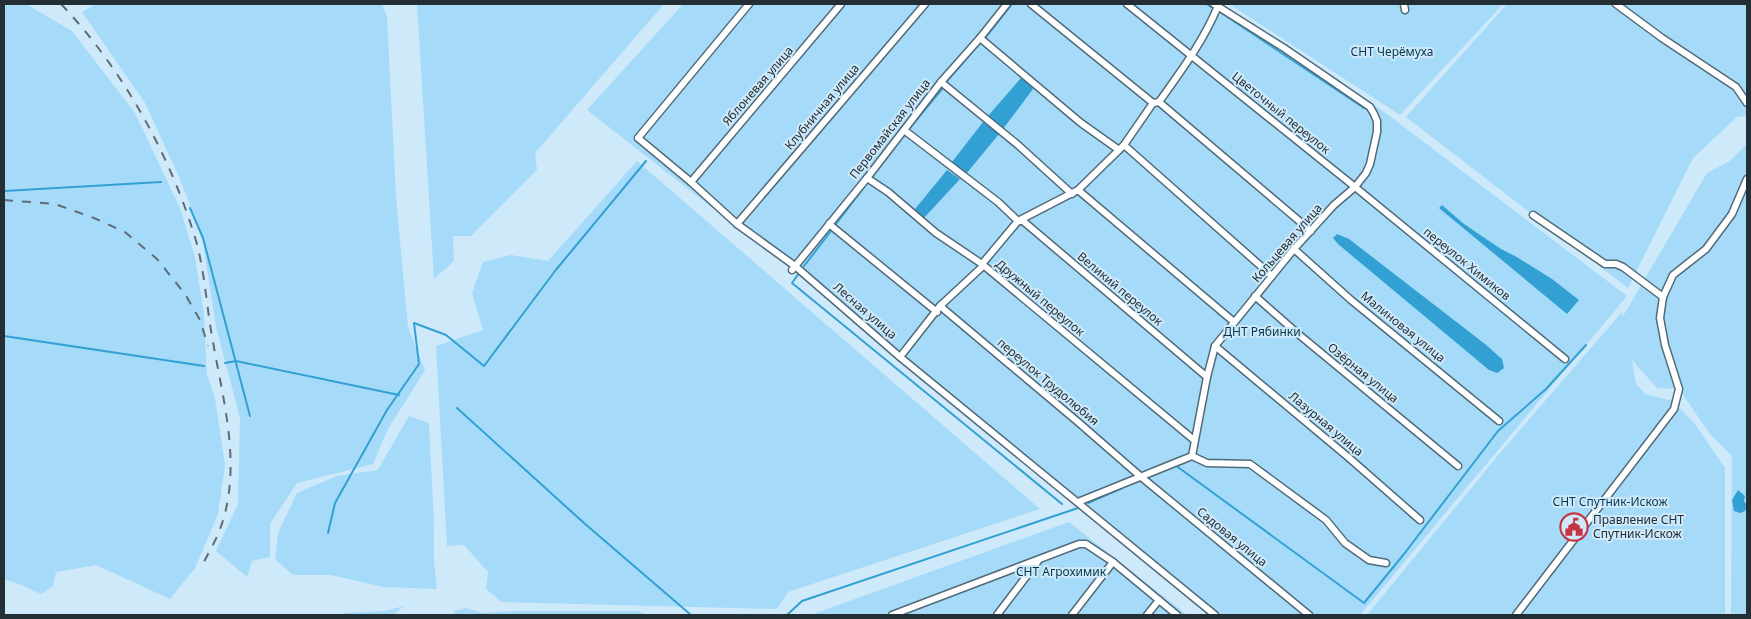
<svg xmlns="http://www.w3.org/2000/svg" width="1751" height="619" font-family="'Noto Sans',sans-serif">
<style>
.green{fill:#a5dbf9}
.water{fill:#32a0d3}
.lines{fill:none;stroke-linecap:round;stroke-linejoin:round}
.stream{stroke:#32a0d3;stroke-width:2}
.minor-casing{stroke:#516a78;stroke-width:9}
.minor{stroke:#fff;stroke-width:6}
.rail{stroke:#5d6c76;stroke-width:2;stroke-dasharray:9 9;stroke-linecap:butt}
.labels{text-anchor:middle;stroke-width:4;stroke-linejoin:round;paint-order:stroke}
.park-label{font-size:12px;fill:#08374c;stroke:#cee9fa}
.street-label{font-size:12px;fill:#242e35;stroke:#cee9fa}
.poi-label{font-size:12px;fill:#242e35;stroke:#cee9fa;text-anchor:start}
</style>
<rect width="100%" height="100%" fill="#cee9fa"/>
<g class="green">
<path d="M4,4H26L72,31L135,113L180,208L195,257L204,314L207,375L215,398L225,465L218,514L195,568L170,599L96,565L56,572L53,586L41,594L19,584L4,579Z"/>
<path d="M96,4L166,5L184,4H382L387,16L396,197L408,327L425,370L388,429L373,464L297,483L270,524V557L252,561L247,577L216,551L238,504L240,418L216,327L202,236L179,177L145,103L82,12Z"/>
<path d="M417,4H664L535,153L537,170L471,236H453L454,261L434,279Z"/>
<path d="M683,4H1219L1383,111L1627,296L1360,615H1214L792,270L587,110Z"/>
<path d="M1229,4H1503L1400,115Z"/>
<path d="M1507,4H1747V116L1737,117L1693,158L1628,288L1406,117Z"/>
<path d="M1747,144V615H1731L1732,456L1710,434L1679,389L1657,388L1632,360L1636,384L1645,394L1673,401L1695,424L1725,468V615H1367L1500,453L1622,312L1623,316L1707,173L1730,161Z"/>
<path d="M637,161L1040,509L788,592L777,609L502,602L486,589L488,572L464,545L447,546L436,346L483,330L472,293L483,262L511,255L548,261Z"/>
<path d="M409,416L429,423L434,523V562L437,589L383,587L331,575H293L275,559L278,533L297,493L337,476L378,470Z"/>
<path d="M1069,522L1187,615H813L816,613Z"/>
<path d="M404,606L394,615H342L345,613L385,611Z"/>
<path d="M466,608L482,613L512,611H638L647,615H454V611Z"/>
</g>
<g class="water">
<path d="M1021,78L1029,82L1033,89L1003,129L988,116Z"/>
<path d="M983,122L999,134L966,174L952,162Z"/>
<path d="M947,170L960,179L923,219L915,209Z"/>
<path d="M1442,205L1464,224L1501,249L1515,256L1552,279L1579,300L1567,314L1439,208Z"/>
<path d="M1337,234L1349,239L1485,344L1502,359L1504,368L1497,373L1489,370L1338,244L1333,238Z"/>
<path d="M1738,490L1745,496L1744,501L1747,506L1745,511L1740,513L1734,511L1732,500Z"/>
</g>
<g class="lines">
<g class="stream">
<path d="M1207,4L1211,7"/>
<path d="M1220,12L1364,108"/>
<path d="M986,37L1012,4"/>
<path d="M947,81L980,43"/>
<path d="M908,130L942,89"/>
<path d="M875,173L904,135"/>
<path d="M4,191L161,182"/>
<path d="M190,208L203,238L250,416"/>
<path d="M836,224L868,182"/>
<path d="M804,266L831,231"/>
<path d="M799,273L792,283L1062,504"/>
<path d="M4,336L204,366"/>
<path d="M225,363L236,361L399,395"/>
<path d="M457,408L584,523L691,615"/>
<path d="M1175,465L1364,603L1404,554L1498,431L1546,389L1586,345"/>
<path d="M1088,503L1122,488"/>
<path d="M328,533L335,503L387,410L419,364L414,323L446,335L484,366L555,271L646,161"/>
<path d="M787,615L802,601L1078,508"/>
</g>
<g class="minor-casing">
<g id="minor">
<path d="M749,4L638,138L691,182L737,224L795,266L900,357L1215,615"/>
<path d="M1031,4L1153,103"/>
<path d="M1127,4L1355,187L1565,359"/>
<path d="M1404,4L1405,10"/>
<path d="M1616,4L1662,38L1736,87L1747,103"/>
<path d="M980,38L1081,123L1119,150"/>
<path d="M941,82L1018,145L1072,194"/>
<path d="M1159,102L1311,231"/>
<path d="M904,130L998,202L1018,221H1023L1207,377"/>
<path d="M1124,145L1272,276"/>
<path d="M867,178L888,192L936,233L982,264L1194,440"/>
<path d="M691,182L841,4"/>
<path d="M1078,190L1234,322"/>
<path d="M1533,215L1605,264H1616L1623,267L1663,297"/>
<path d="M737,224L925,4"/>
<path d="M829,224L937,312"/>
<path d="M1294,249L1351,300L1499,421"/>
<path d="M792,270L867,178L941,82L980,38L1007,4"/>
<path d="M1255,296L1297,333L1458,466"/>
<path d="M940,306L1078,422L1140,476L1309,615"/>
<path d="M1215,346L1348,457L1420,520"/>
<path d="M900,357L940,306L982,267V264L1018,221L1078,190L1124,145L1153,103L1159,102C1181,71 1203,42 1218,6"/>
<path d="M1192,456L1207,463L1250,464L1326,520L1345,543L1369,560L1386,563"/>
<path d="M1078,502L1192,456L1207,377L1215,346L1294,249L1334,205L1355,187L1366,173L1370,164L1377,132V121L1374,114L1370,107L1284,48L1214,4"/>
<path d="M892,615L1079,544H1086L1113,562L1177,615"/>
<path d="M997,615L1038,561"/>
<path d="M1072,615L1113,562"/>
<path d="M1147,615L1159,600"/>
<path d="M1516,615L1674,409L1679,389L1665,345L1660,318L1663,297L1673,275L1706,249L1732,214L1747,179"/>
</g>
</g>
<use href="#minor" class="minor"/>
<g class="rail">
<path d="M61,4C120,66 167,149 193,231C205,267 206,305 213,342C224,405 243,470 219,532C214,544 207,555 202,566"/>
<path d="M4,200L55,204L94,218L125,232L157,259L185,294L200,320L208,346"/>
</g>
</g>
<defs>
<g id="civic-ring" transform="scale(1.4375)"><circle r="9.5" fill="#cee9fa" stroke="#c53543" stroke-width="1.5"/><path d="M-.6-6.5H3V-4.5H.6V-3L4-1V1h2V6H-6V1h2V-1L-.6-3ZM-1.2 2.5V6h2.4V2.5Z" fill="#c53543"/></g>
</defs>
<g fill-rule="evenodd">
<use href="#civic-ring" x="1574" y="527"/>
</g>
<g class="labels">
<g class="park-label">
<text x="1392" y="56">СНТ Черёмуха</text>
<text x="1262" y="336">ДНТ Рябинки</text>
<text x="1610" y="506">СНТ Спутник-Искож</text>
<text x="1061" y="576">СНТ Агрохимик</text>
</g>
<g class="street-label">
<text transform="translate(758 86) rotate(-49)" y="4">Яблоневая улица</text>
<text transform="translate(822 107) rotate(-50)" y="4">Клубничная улица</text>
<text transform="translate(1281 113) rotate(39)" y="4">Цветочный переулок</text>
<text transform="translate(890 129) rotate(-52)" y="4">Первомайская улица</text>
<text transform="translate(1287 243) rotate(-49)" y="4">Кольцевая улица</text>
<text transform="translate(1467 264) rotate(39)" y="4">переулок Химиков</text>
<text transform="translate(1120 289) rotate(40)" y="4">Великий переулок</text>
<text transform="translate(1040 298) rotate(40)" y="4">Дружный переулок</text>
<text transform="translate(865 311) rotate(41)" y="4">Лесная улица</text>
<text transform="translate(1403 327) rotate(39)" y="4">Малиновая улица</text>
<text transform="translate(1363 373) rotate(39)" y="4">Озёрная улица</text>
<text transform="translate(1048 382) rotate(40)" y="4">переулок Трудолюбия</text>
<text transform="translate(1326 424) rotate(40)" y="4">Лазурная улица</text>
<text transform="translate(1232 537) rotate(39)" y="4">Садовая улица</text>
</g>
<g class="poi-label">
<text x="1593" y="524">Правление СНТ<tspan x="1593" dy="14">Спутник-Искож</tspan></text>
</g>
</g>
<rect width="1751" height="619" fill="none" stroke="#242e35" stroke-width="10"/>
</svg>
